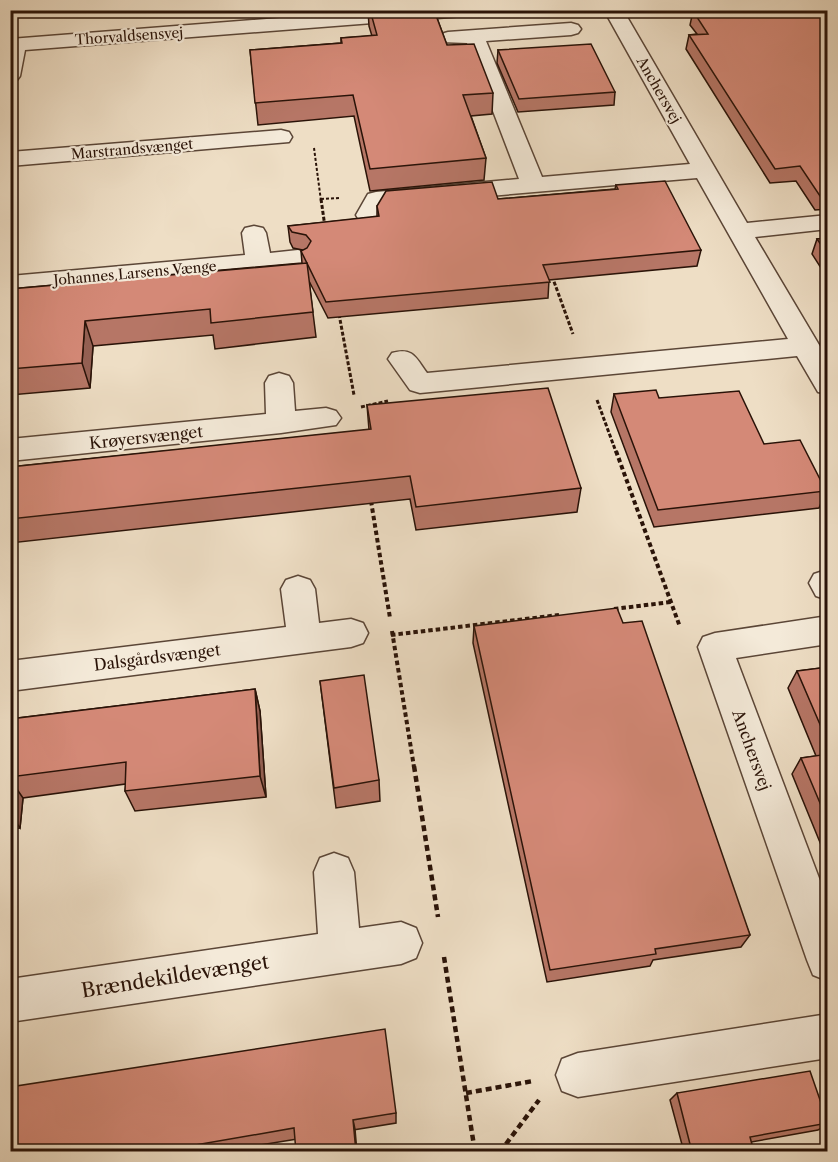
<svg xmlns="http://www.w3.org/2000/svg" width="838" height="1162" font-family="'Libre Caslon Text',serif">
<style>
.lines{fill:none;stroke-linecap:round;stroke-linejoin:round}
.minor-casing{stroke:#5b4637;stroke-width:3}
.path-far3{stroke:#2a1308;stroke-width:2;stroke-dasharray:3 2;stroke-linecap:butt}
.path-far2{stroke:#2a1308;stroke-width:3;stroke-dasharray:4 2;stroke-linecap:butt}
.path-far1{stroke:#2a1308;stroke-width:4;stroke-dasharray:4.5 3;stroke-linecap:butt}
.path{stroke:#2a1308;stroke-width:4.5;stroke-dasharray:6 4;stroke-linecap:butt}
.minor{fill:#f4ead9;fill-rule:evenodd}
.wall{fill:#b67666;stroke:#2a1308;stroke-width:1.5}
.shaded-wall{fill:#946053;stroke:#2a1308;stroke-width:1.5}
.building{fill:#d48977;stroke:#2a1308;stroke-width:1.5}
.labels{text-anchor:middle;stroke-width:4.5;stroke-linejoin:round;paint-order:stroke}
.far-street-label{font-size:14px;fill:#2a1308;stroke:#f4ead9}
.street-label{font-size:16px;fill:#2a1308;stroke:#f4ead9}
.near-street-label{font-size:20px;fill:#2a1308;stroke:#f4ead9}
</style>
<rect width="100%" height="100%" fill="#eedec5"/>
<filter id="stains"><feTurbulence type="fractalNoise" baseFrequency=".00333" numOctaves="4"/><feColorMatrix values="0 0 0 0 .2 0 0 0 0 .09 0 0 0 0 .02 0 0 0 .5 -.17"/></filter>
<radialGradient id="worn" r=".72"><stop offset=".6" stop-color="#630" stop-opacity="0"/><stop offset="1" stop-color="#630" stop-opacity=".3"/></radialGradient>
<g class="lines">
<g class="minor-casing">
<g id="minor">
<path d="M381,10H472L470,14L463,16L25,50L20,76L17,80L10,82V39Z"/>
<path d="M604,10H623L747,223L828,215V229L755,237L828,360V394L818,392L797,356L420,393L410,390L388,359L392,353C413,347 416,358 427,373L788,339L697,178L385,205L377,220L368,222L359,220L356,215L368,194L376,192L519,179L467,43L441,42L438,38L441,34L448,32L571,23L578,25L581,29L578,33L571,35L486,41L542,177L690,164Z"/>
<path d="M281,130L289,132L292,137L289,142L10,166V152Z"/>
<path d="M254,226L263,228L266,233L270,253L298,250L307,253L311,258L307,263L298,266L10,292V276L245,255L242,233L245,228Z"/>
<path d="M279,373L289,376L293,383L295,411L326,408L336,411L341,418L336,425L281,433L10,461V439L266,414L265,383L269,376Z"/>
<path d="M826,570H828V600L816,596L809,583L814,574Z"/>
<path d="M298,576L310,580L315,589L319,623L351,619L363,623L368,633L363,643L351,647L10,691V661L286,627L281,589L286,580Z"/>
<path d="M828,616V644L736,658L828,902V981L813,975L807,960L698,647L703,637L715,633Z"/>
<path d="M334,853L348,858L354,872L359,928L401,922L416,928L422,943L416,958L401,964L10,1022V979L318,934L314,872L320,858Z"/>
<path d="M828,1014V1058L578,1097L562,1091L556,1075L562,1059L578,1053Z"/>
</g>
</g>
<g class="path-far3">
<path d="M314,148L321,201"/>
<path d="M321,199L339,198"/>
</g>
<g class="path-far2">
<path d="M321,199L325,227"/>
<path d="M552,276L573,334"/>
<path d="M339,314L354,395"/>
<path d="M597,400L616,452"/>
<path d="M361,407L388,401"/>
</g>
<g class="path-far1">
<path d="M616,451L680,627"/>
<path d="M371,501L390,618"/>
<path d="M614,609L671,602"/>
<path d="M392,631L414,767"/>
<path d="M391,635L559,615"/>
</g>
<g class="path">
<path d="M414,766L438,917"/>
<path d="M444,957L475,1152"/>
<path d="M466,1093L533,1081"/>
<path d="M500,1152L539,1100"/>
</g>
<use href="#minor" class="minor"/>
</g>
<g class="wall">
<path d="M368,10H434L447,45L493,93L492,114L471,116L486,158L484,180L370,191L354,116L258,125L250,50L341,43V38L372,36L369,26Z"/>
<path d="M828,10V209L815,210L796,181L770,183L686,49L689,35L697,34L690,25L693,11Z"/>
<path d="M498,50L615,92L614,105L518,112L497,63Z"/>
<path d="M616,185L701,250L697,266L549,280L548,298L328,318L309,281L316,337L215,349L213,335L93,346L90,388L10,395V289L302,263L301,251L303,250L293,248L290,242L288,226L377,217V206L498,199L615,189Z"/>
<path d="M828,238V279L812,254L817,239Z"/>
<path d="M614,394L659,398L764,444L826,491L819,508L654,527L611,412Z"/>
<path d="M367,405L581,488L577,512L416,530L410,499L10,543V467L369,430Z"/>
<path d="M623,623L750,935L741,947L653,960L650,966L547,982L473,643L474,626Z"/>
<path d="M828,667V862L792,774L801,758L816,756L788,688L797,671Z"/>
<path d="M320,681L379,780L380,801L336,808Z"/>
<path d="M255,689L260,711L266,797L135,811L125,791L126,784L23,798L20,828L10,829V719Z"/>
<path d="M677,1093L828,1123L818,1130L751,1142L754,1152H684L670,1100Z"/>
<path d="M396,1113V1123L217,1152H10Z"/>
</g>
<g class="shaded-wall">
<path d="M85,321L93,346L90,388L82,363Z"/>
<path d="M255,689L260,711L266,797L260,776Z"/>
<path d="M10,779L23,798L20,828L10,814Z"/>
<path d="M353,1120L355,1129L357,1152H356Z"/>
</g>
<g class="building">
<path d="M370,10H434L447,45L474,44L493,93L463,95L486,158L370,169L353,95L255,103L250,50L342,43L341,38L377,35Z"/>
<path d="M828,10V195L820,196L800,166L775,169L689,35L708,34L693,11Z"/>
<path d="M591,44L615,92L519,99L498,50Z"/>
<path d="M665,181L701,250L543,265L550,282L326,302L301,251L307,248L311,241L306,235L292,232L288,226L379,216L377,206L386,191L492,182L498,199L618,189L616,185Z"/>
<path d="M828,238V255L817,239Z"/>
<path d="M307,263L313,312L211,323L210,309L85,321L82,363L10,369V289Z"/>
<path d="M548,388L581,488L416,507L410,476L10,519V467L371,429L367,405Z"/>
<path d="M656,390L659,398L739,391L764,444L800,440L826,491L658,510L614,394Z"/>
<path d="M617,608L623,623L642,621L750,935L655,949L656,954L550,970L474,626Z"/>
<path d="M828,667V743L797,671Z"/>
<path d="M364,675L379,780L334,788L320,681Z"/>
<path d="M255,689L260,776L125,791L126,762L10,777V719Z"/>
<path d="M828,754V822L801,758Z"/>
<path d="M385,1029L396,1113L353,1120L356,1152H296L294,1128L155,1152H10V1087Z"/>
<path d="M810,1071L828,1123L750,1137L754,1152H692L677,1093Z"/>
</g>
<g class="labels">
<g class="far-street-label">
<text transform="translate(129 36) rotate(-4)" y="5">Thorvaldsensvej</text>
<text transform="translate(659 90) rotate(60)" y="5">Anchersvej</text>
<text transform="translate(132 149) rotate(-5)" y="5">Marstrandsvænget</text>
<text transform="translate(135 273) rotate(-5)" y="5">Johannes Larsens Vænge</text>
</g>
<g class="street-label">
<text transform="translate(146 437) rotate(-6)" y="6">Krøyersvænget</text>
<text transform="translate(157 657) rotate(-7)" y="6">Dalsgårdsvænget</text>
<text transform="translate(752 750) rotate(70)" y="6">Anchersvej</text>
</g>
<g class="near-street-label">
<text transform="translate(175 976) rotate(-9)" y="7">Brændekildevænget</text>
</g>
</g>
<rect width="838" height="1162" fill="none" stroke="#eedec5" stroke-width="36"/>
<rect x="12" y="12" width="814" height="1138" fill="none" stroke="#2a1308" stroke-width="3"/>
<rect x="18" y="18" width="802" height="1126" fill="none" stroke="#2a1308" stroke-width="1.5"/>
<rect width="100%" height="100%" filter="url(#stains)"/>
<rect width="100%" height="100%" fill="url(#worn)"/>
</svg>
